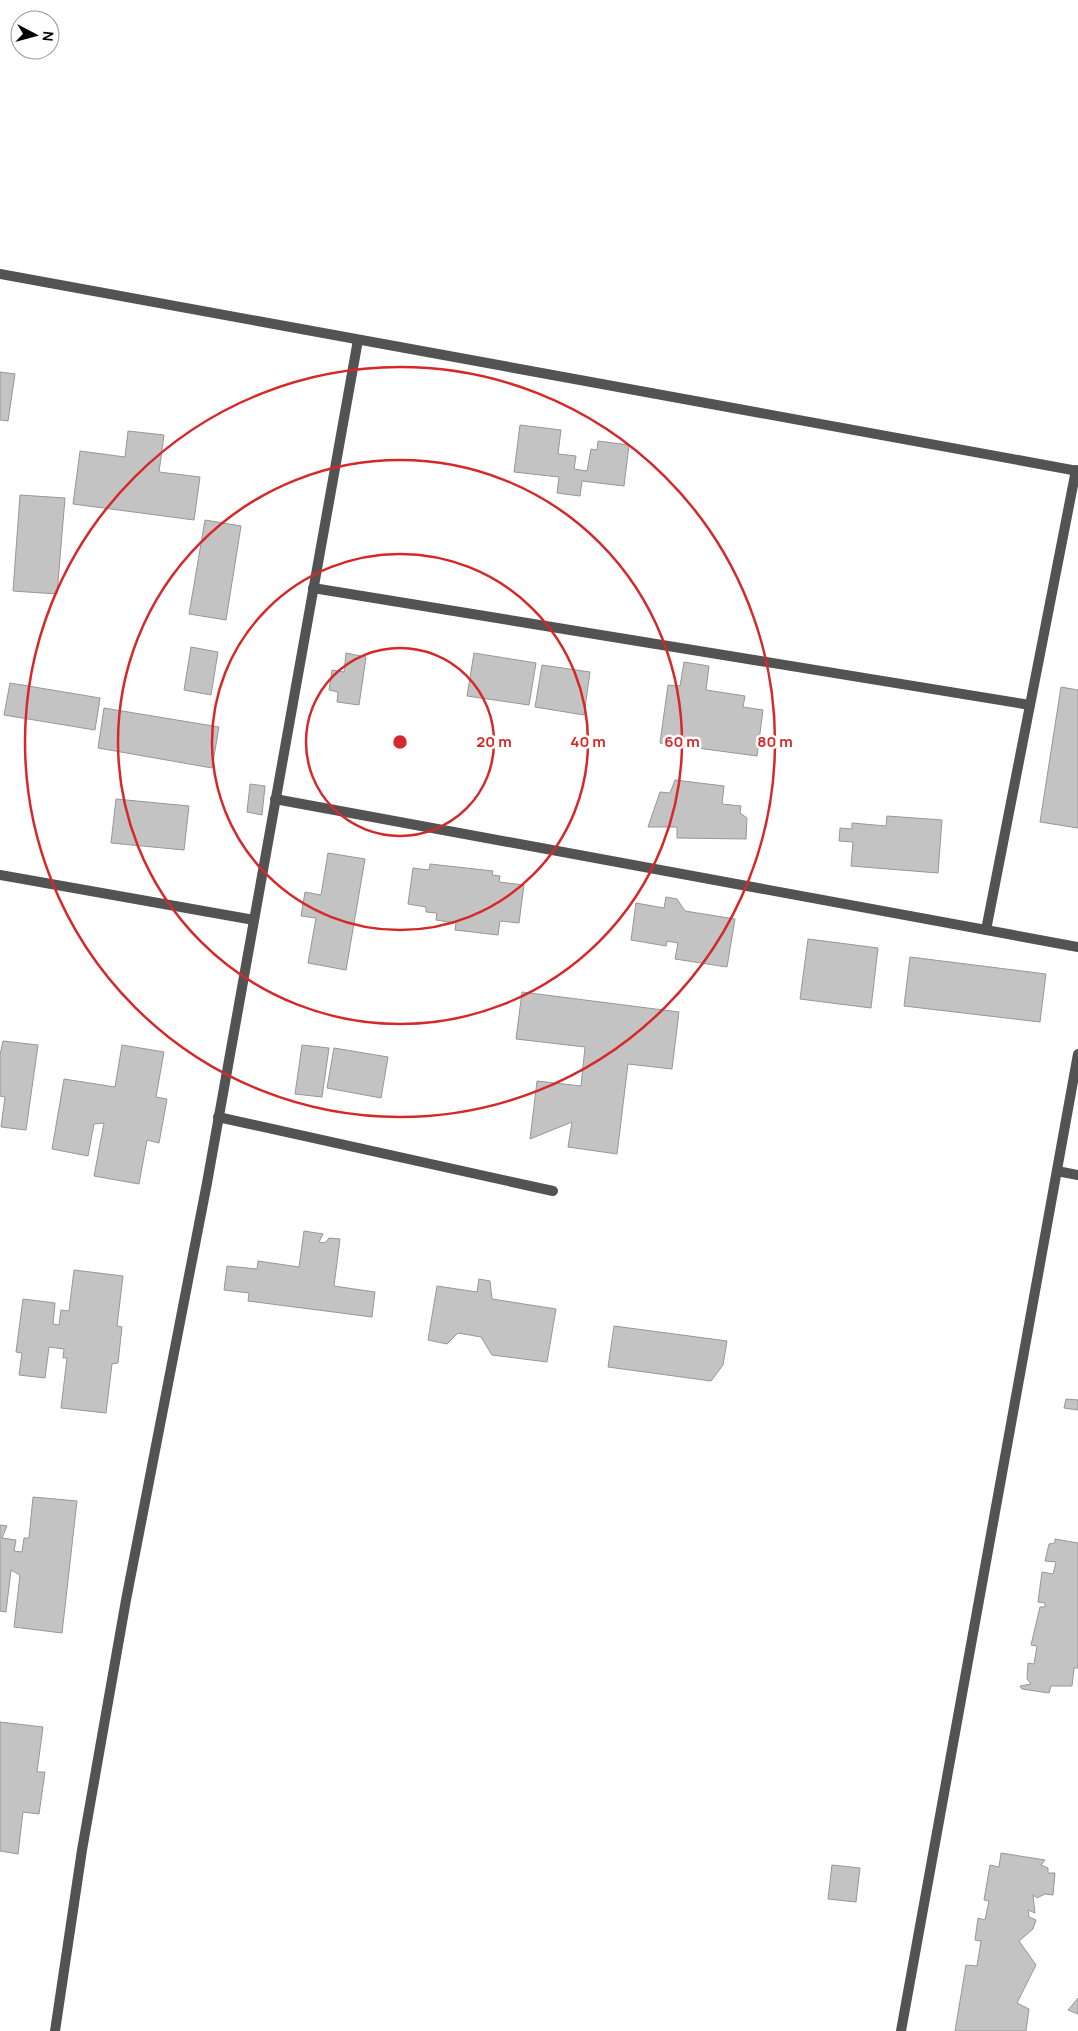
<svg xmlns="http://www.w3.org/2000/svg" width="1078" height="2031" font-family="Manrope,sans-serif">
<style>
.building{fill:#c3c3c3;stroke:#979797}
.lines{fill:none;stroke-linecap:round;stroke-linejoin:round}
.lane{stroke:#535353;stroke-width:10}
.ring{fill:none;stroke:#d62828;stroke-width:2.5}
.centre{fill:#d62828;stroke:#fff;stroke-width:2.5}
.ring-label{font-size:15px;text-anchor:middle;font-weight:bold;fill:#d62828;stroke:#fff;stroke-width:5;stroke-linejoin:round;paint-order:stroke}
</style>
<rect width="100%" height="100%" fill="#fff"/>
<g class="building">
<path d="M0,372L15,374L8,421L0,420Z"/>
<path d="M520,425L561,430L558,454L576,456L574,469L587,471L591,449L597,450L598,441L629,445L624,486L582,481L580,496L557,493L559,477L514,472Z"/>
<path d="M128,431L164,435L159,472L200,477L194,520L73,504L80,451L125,457Z"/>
<path d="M20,495L65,498L57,594L13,591Z"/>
<path d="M205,520L241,526L226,620L189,614Z"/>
<path d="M191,647L218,652L211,695L184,690Z"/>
<path d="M346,653L366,657L359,705L337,702L338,692L329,690L332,670L344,672Z"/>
<path d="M474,653L536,663L529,705L467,696Z"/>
<path d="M684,662L709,666L706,690L745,696L743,707L763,710L757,756L660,743L668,685L680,686Z"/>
<path d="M542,665L590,672L584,715L535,707Z"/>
<path d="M10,683L100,698L95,730L4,715Z"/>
<path d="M1061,687L1078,690V828L1040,822Z"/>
<path d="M104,708L219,727L212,768L98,748Z"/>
<path d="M675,780L724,786L722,804L741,806L740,813L747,818L746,839L677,838V827H648L660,792L670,793Z"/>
<path d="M250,784L265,786L262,815L247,812Z"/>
<path d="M116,799L189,806L184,850L111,843Z"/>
<path d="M887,816L942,820L938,873L851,866L853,842L839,841L840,828L852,829V823L886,826Z"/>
<path d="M328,853L365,859L346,970L308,963L316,918L301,916L305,892L321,895Z"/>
<path d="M430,864L493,871L492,875L500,876L499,882L524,885L519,923L500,921L498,935L455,930L456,923L436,920L437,913L426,912V907L408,904L413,868L429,870Z"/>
<path d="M666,897L677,899L685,911L735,919L727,967L675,959L678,943L667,941L666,946L631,940L636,903L664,908Z"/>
<path d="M808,939L878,948L871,1008L800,999Z"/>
<path d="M910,957L1046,974L1040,1022L904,1006Z"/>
<path d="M522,992L679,1012L672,1069L628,1064L617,1154L568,1147L572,1122L530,1139L537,1081L581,1086L585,1047L516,1039Z"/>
<path d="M3,1041L38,1045L26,1130L1,1127L5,1097L0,1096V1055Z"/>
<path d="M122,1045L164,1052L156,1097L167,1099L159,1143L147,1140L139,1184L94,1176L104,1123L94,1124L88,1156L52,1149L64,1079L115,1087Z"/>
<path d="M302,1045L329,1048L322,1097L295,1094Z"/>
<path d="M334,1048L388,1057L381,1098L327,1088Z"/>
<path d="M304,1231L323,1234L319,1242L325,1243L329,1238L340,1239L334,1286L375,1292L372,1317L248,1301L249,1293L224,1290L227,1266L257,1269L258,1261L299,1267Z"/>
<path d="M74,1270L123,1276L117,1326L122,1327L118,1363L112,1364L106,1413L61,1408L67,1358H63L64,1349L49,1347L45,1378L19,1375L22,1353L16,1352L23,1299L55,1303L53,1324L59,1325L61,1310L69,1311Z"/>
<path d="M479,1279L490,1281L492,1299L556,1309L547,1362L492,1355L481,1337L458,1333L447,1344L428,1340L437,1286L477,1292Z"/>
<path d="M614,1326L727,1341L723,1365L711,1381L608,1367Z"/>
<path d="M1066,1399L1078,1400V1410L1064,1408Z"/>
<path d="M33,1497L77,1501L62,1633L14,1627L20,1575L11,1570L6,1612L0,1611V1525L7,1526L2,1538L16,1540L14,1551L22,1552L24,1538H29Z"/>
<path d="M1055,1539L1078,1543V1668H1074L1072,1686H1051L1049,1693L1022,1689L1020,1686L1031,1684L1027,1679L1028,1663L1034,1664L1037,1646L1031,1645L1040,1607H1045V1603L1038,1602L1042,1572L1053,1574L1056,1562L1045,1561L1049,1544L1055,1543Z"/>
<path d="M0,1722L43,1727L37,1772H45L39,1814L23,1812L18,1854L0,1851Z"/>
<path d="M1001,1853L1045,1860L1041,1865L1048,1868V1873H1055L1053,1895L1045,1894L1037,1898L1033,1895L1035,1913L1028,1910L1029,1917L1036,1920L1033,1929L1019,1941L1036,1965L1017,2003L1029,2009L1026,2031H955L966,1965L977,1966L981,1941L975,1940L978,1918L985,1920L989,1901L984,1900L990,1865L999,1867Z"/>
<path d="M832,1865L860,1868L856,1902L828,1899Z"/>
<path d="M1078,1998V2014L1068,2010Z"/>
</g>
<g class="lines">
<g class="lane">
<path d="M0,274L1078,471"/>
<path d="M313,588L1030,705"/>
<path d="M275,799L1078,947"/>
<path d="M0,875L254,920"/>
<path d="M986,930L1076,470"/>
<path d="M218,1117L553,1191"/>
<path d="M1057,1171L1078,1175"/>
<path d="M55,2031L82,1850L126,1600L207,1183L358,340"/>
<path d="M901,2031L1078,1054"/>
</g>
</g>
<g class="ring">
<circle cx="400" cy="742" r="94"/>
<circle cx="400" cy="742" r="188"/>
<circle cx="400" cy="742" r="282"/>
<circle cx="400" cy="742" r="375"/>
</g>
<circle cx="400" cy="742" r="8" class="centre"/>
<g class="ring-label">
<text x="494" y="747">20 m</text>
<text x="588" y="747">40 m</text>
<text x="682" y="747">60 m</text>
<text x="775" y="747">80 m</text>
</g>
<g transform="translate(35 35) rotate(96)"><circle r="24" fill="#ffffff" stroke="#999999"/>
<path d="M0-4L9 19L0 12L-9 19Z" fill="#000000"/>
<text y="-8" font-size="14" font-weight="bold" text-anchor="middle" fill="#000000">N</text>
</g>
</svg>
